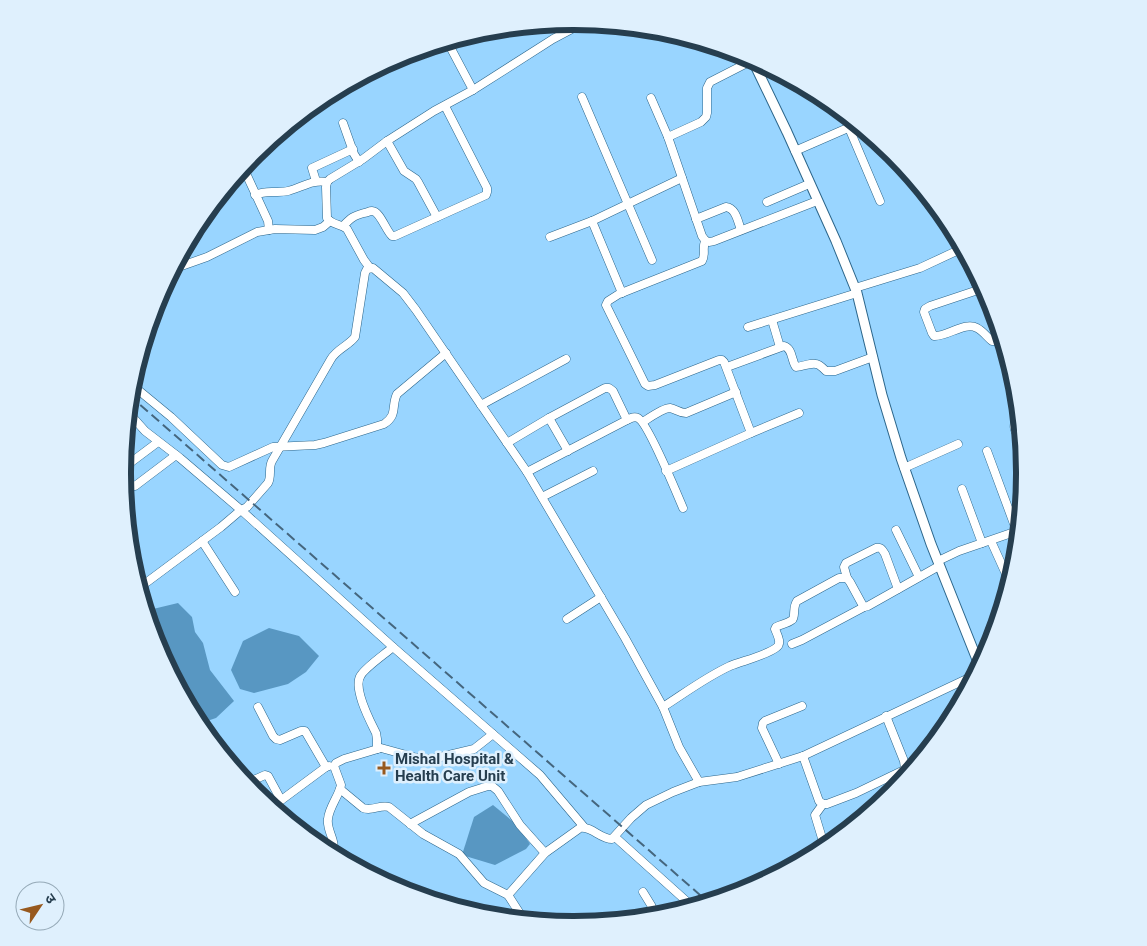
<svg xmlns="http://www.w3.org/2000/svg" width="1147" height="946" font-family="Roboto,'Noto Sans Devanagari',sans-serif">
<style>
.water{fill:#5897c2}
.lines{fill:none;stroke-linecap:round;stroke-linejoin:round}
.minor-casing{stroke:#2c668b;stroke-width:9}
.tertiary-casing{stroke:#2c668b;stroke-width:11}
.minor{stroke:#fff;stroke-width:8}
.tertiary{stroke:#fff;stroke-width:9}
.rail{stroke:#45667e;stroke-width:2;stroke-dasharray:10 5;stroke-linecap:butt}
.poi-dot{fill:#97591e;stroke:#dff0fd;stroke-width:2}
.labels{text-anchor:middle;stroke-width:5;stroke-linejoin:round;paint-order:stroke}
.poi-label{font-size:15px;font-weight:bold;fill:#263e4f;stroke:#dff0fd;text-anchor:start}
.rim{fill:none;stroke:#263e4f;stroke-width:6}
</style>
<rect width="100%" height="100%" fill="#99d5ff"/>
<g class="water">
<path d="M178,603L192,617L195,632L203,643L210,670L234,701L216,718L198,724L156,646L147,615L153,609Z"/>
<path d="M269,628L299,636L319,656L306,672L288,684L254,693L240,689L231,670L243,641Z"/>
<path d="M493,805L516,824L530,844L526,849L495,865L462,855L474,817Z"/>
</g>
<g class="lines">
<g class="minor-casing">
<g id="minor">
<path d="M447,41L473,90"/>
<path d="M582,97L652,260"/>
<path d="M651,98L668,137L702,236C706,242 708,243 714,241L817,201"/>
<path d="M343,123L354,154L359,162"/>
<path d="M849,128L880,201"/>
<path d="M668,137L701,122L706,117L707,113V88L710,82L753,60"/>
<path d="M387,141L404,171L416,179L418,182L437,217"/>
<path d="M795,151L857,124"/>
<path d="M243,167L268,221L269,230"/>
<path d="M316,181L312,168L353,149"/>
<path d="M255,195C268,189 276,194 288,191C301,188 312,179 327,182"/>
<path d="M767,202L809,184"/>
<path d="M696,219L726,207C736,208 738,222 741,230"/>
<path d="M592,221L622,293"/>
<path d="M343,226C351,218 353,216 364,213C366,213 369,211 372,211C380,211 386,231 392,236H395L486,195L487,192V188L445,106"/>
<path d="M550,237L592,221L682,178"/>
<path d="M705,241C702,249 706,254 702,261L619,294L608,301L606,305L645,384L648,386L655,385L719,360H722L724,362L751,433"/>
<path d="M963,248L978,290"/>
<path d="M370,268L364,260L347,229C341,224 332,225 327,218L326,187L327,182L330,179L363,159L387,141L434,111L473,90L553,39L585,22"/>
<path d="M173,269L207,257L257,232L275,229L315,230L323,227L330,221"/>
<path d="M855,288L920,268L963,248"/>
<path d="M984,288L930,306L925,309L924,312L932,333L934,336C947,337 965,321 977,328C983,331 987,337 992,341H995L1003,339"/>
<path d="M772,320L780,347"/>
<path d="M748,327L857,293"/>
<path d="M727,367L784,346C793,349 791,360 796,367C802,367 813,361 819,365C822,367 824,369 826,371H835L873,357"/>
<path d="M131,384L171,417L222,465L229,467L273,447L315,445L324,443L384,424C398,415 391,406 397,394L446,353"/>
<path d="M481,405L566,359"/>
<path d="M128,412L145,431L180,458L241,510L393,647L540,775L584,827"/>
<path d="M549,418L568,451"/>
<path d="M1020,418C1008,425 1018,435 1022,444"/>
<path d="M643,422C649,418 663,408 670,408C676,409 679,413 686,413L736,392"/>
<path d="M507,443L549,418L605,388H609L613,391L627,420"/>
<path d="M987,451L1017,532"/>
<path d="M904,468L958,444"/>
<path d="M122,469L158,442"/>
<path d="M666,471L751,433L799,413"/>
<path d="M527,472L627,420C631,418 634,416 638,418C648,423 677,494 683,508"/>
<path d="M122,480L128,485L135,486L176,455"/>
<path d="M962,489L982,543"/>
<path d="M542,497L593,471"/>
<path d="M896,530L919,577"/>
<path d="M202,541L235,592"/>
<path d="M991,541L1010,583"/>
<path d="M938,561L959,551L1020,530"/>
<path d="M847,578L844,567L846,563L876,548C881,547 882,549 885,554L898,589"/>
<path d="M139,588L221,527L241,510L247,507L268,483C272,476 268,468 272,461L331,359C337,349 348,346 355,337L365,273L367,269L373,268L403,293L416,310L527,472L625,638L663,707L679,747L699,782"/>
<path d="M567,619L601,597"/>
<path d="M792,644L802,640L864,607"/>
<path d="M977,661L985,656"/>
<path d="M258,707L273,736L276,739L280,740L301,731H305L326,767"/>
<path d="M663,707C685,693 706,677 730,666C742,661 768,655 777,647C782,643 777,634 775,629L776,627C781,624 787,624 792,620C796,617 792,608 797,601L839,578H847L850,582L862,604L864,607L868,606L939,566"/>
<path d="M886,716L904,761L906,777"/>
<path d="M377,749V739L376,733C370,721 352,687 361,675C366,667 385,654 393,647"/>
<path d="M803,756L819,801L823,804H827L856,793L906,769"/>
<path d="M779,764L762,728L763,723L765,721L802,706"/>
<path d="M247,783L265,775L268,776L281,800"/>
<path d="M340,789L363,808C372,812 380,804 389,807L423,834L459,854L484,883L508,895"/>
<path d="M823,804L815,815L825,848"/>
<path d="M272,807L326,767L329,766"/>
<path d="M410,824L469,792L488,786H492L498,791L520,825L545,853"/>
<path d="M615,837L693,907"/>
<path d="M332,854C338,842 326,831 328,819C329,807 339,796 341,785L334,766L336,763L344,759L381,748L421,759H432L474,749L493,734"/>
<path d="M641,918L651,913L653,910L651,905L643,892"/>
<path d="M524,920L508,895L545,853L580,828C592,826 600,839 612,839L631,818L646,805L673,792L699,782L737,777L803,756L975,675"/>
</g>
</g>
<g class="tertiary-casing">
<path id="tertiary" d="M752,59L787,132L836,241L857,293L882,395L901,458L931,544L980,667"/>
</g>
<use href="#minor" class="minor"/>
<use href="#tertiary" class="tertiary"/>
<path class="rail" d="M129,395L708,902"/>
</g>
<path class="poi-dot" d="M381.5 760.5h5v5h5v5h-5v5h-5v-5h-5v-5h5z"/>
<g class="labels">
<g class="poi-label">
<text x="395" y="764">Mishal Hospital &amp;<tspan x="395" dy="17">Health Care Unit</tspan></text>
</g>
</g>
<path d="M0 0H1147V946H0ZM573 30H574A442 442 0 0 1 1016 472V474A442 442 0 0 1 574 916H573A442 442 0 0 1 131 474V472A442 442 0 0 1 573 30Z" fill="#dff0fd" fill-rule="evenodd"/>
<path class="rim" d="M573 30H574A442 442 0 0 1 1016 472V474A442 442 0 0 1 574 916H573A442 442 0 0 1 131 474V472A442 442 0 0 1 573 30Z"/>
<g transform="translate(40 906) rotate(55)"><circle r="24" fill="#dff0fd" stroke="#95a9b7"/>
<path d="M0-4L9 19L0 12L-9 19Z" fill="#97591e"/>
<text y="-8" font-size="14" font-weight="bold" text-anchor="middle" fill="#263e4f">उ</text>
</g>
</svg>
